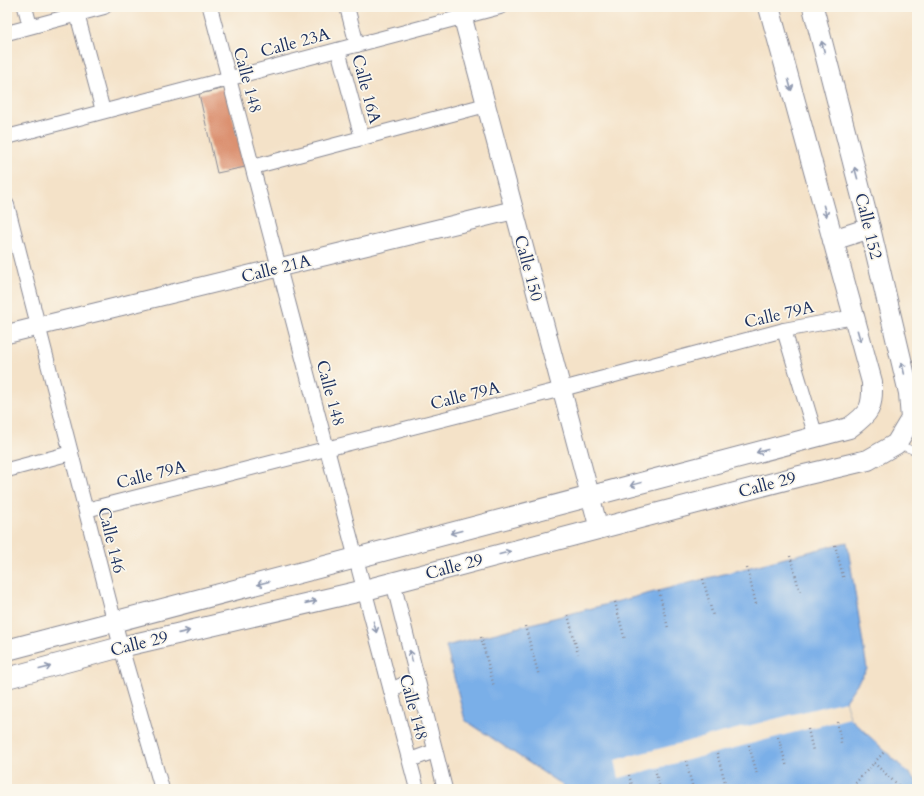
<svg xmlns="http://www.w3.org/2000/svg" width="924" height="796" font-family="Cardo,serif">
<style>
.water{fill:#7aafe8;stroke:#4a6fa3}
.pier{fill:#f4e2c8}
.building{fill:#db9171}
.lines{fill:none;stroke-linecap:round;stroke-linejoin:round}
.service-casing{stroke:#888893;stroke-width:8}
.minor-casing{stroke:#888893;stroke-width:16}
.tertiary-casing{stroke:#888893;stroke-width:20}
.secondary-casing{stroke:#888893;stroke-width:22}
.path{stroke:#888893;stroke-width:2.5;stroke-dasharray:1 3;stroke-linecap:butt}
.service{stroke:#fff;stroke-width:7}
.minor{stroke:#fff;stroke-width:14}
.tertiary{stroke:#fff;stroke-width:18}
.secondary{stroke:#fff;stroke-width:20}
.oneway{stroke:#8d97ae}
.labels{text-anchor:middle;stroke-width:3.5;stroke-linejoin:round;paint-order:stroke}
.street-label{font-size:17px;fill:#1b2f5e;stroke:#fbf7ec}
</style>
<rect width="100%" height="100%" fill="#fbf7ec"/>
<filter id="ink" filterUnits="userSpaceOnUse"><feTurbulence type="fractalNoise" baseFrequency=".025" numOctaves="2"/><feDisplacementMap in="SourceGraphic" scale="8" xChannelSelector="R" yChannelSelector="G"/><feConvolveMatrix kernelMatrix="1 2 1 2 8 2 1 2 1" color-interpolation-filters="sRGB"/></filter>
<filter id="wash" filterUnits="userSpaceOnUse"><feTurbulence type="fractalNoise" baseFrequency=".012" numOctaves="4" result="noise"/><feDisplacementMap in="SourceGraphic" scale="16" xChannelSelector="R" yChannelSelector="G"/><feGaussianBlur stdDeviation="0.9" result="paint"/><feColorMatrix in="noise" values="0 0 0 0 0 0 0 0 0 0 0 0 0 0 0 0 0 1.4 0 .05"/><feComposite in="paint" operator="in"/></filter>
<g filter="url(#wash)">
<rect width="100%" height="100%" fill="#f4e2c8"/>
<path class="water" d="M847,542L867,669L845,701L850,718L917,781V789H568L465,720L446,646Z"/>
<path class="pier" d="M845,701L850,718L619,778L615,760Z"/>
<g id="blocks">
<path class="building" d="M226,88L245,167L217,173L199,94Z"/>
</g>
</g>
<g filter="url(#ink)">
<use href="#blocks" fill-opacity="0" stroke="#888893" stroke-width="1"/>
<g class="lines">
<g class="service-casing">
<path id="service" d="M897,444L917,452"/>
</g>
<g class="minor-casing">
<g id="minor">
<path d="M25,7L30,26"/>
<path d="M210,7L417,789"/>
<path d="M347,7L357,45"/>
<path d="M77,14L103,111"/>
<path d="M7,33L104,7"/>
<path d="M338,50L362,138"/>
<path d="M7,137L500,7"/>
<path d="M253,167L486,105"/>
<path d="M7,205L121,647L162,789"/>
<path d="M784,330L816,437"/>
<path d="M7,470L71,453"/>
<path d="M86,510L562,389L784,330L854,317"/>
<path d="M393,582L445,789"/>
<path d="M391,690L417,678"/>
<path d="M410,760L435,751"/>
</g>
</g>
<g class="tertiary-casing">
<g id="tertiary">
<path d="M460,7L599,529"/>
<path d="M7,334L514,210"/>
</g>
</g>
<g class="secondary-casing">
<g id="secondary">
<path d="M833,240L870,228"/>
<path d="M7,650L849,428C870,413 873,408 872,382L769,7"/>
<path d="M7,678L121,647L365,590L800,476L868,460L896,444L911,419L909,393L870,228L813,7"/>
</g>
</g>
<g class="path">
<path d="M835,545L844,580"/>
<path d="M790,556L800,592"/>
<path d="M747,568L756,604"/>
<path d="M703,579L713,616"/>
<path d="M659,591L668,628"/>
<path d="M615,602L625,640"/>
<path d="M568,615L578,654"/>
<path d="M525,626L539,676"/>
<path d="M481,637L494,687"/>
<path d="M837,722L841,743"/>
<path d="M808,729L813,751"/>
<path d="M778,737L787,767"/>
<path d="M749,745L757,774"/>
<path d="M717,753L725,782"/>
<path d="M686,761L693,789"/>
<path d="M874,763L901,788"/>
<path d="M655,769L660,789"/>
<path d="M629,775L633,789"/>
<path d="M850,789L885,751"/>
</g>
<use href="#service" class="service"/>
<use href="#minor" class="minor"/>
<use href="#tertiary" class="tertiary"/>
<use href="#secondary" class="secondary"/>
</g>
<defs><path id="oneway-shaft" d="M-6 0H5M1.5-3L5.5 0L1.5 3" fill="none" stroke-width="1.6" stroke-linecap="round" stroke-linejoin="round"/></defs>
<g class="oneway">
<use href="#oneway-shaft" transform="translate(823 47) rotate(-105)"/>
<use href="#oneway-shaft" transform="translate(790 85) rotate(75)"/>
<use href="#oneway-shaft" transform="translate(856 173) rotate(-105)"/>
<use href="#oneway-shaft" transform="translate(825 211) rotate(75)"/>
<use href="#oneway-shaft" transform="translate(859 336) rotate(74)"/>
<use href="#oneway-shaft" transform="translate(903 368) rotate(-103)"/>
<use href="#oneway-shaft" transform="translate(762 451) rotate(165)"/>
<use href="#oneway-shaft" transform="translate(636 484) rotate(165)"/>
<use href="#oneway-shaft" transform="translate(456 532) rotate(165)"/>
<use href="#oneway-shaft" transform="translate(505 553) rotate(-15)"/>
<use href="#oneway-shaft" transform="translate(263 583) rotate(165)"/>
<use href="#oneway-shaft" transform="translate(311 602) rotate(-13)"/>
<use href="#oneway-shaft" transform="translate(375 627) rotate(75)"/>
<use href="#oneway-shaft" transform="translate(184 632) rotate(-13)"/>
<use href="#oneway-shaft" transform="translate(411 656) rotate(-104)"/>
<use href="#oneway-shaft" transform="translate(45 668) rotate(-15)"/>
</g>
</g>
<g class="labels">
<g class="street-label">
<text transform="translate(295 42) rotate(-15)" y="6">Calle 23A</text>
<text transform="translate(248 80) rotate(75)" y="6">Calle 148</text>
<text transform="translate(367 89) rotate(75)" y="6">Calle 16A</text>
<text transform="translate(869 226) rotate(76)" y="6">Calle 152</text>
<text transform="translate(276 268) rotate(-14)" y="6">Calle 21A</text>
<text transform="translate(529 268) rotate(75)" y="6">Calle 150</text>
<text transform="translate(779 314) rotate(-13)" y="6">Calle 79A</text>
<text transform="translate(331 393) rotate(75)" y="6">Calle 148</text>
<text transform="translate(465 395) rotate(-14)" y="6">Calle 79A</text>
<text transform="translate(151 474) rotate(-14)" y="6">Calle 79A</text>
<text transform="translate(767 484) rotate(-15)" y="6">Calle 29</text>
<text transform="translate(112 540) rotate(76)" y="6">Calle 146</text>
<text transform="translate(454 566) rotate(-15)" y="6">Calle 29</text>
<text transform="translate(139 643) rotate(-14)" y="6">Calle 29</text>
<text transform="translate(414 707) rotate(75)" y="6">Calle 148</text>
</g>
</g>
<rect width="924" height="796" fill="none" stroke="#fbf7ec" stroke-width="24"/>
</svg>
